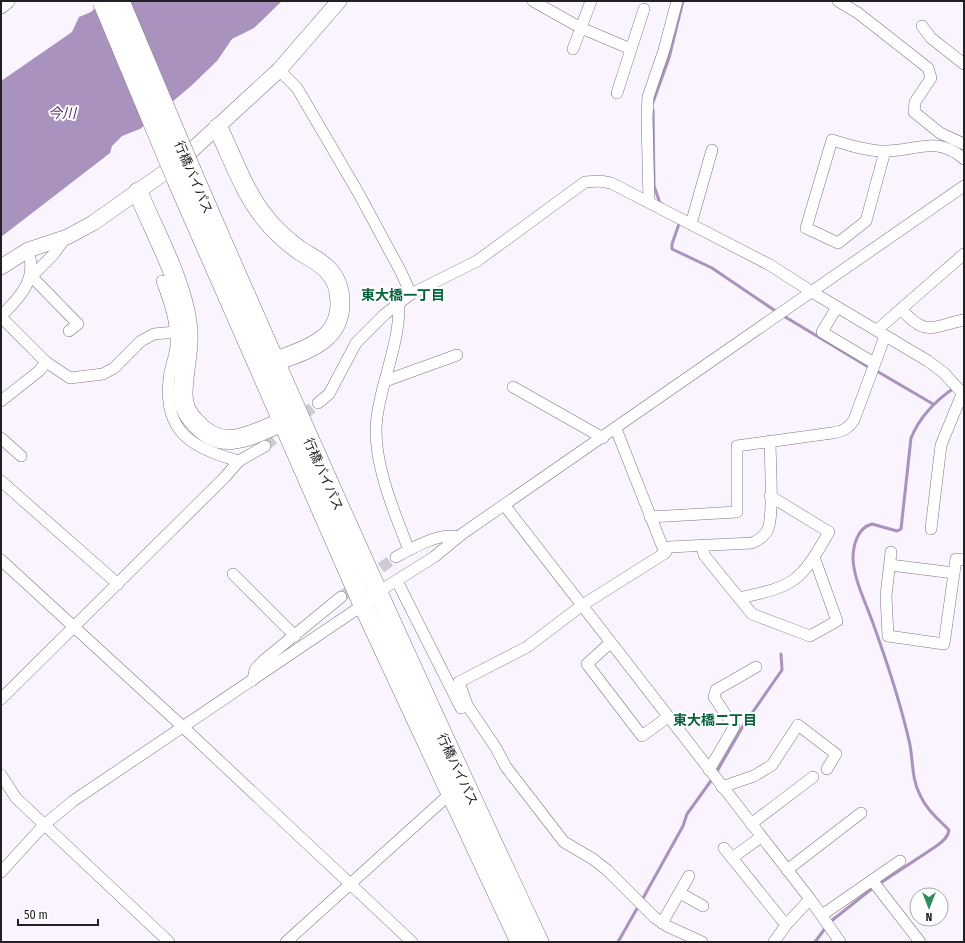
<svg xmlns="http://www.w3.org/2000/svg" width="965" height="943" font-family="'Fira Sans Condensed','Noto Sans JP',sans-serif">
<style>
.water{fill:#aa92bf}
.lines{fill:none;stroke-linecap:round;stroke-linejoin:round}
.stream{stroke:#aa92bf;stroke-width:3}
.street-tunnel{stroke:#cecad2;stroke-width:11;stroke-dasharray:11 5.5;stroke-linecap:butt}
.street-casing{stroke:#7d7782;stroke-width:12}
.secondary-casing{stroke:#7d7782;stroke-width:16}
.highway-casing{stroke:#7d7782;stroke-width:20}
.street{stroke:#fff;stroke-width:11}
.secondary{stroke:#fff;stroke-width:15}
.highway{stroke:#fff;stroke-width:19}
.highway-bridge-casing{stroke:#7d7782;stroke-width:20;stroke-linecap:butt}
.highway-bridge{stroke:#fff;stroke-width:19}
.labels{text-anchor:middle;stroke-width:4;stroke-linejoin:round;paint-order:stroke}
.street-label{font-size:13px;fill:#222024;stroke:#fff}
.water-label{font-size:14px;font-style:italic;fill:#4f2e68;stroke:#fff}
.neighbourhood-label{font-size:14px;font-weight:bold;fill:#07633e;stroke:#fff}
</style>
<rect width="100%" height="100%" fill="#f9f4fd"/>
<path class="water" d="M102,1H282L254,28L232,39L217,61L191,86L140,129L122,136L112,146L110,153L1,237V81L72,32L79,17L91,12Z"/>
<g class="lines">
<g class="stream">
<path d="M652,105L669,58L683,1"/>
<path d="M653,110L654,186L660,203L662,204"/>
<path d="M680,221L672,244V249L712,268L777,312"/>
<path d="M782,315L870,368"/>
<path d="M875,370L933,404"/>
<path d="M716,773L743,726L782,670L781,654"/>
<path d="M879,884L935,847C941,843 948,838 949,830C938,819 926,809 920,795C912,780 913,762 910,745C901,704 888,665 874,626C867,605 854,581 853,559C853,546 857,528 872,524L897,531L901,529L911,438C920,416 935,401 954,388"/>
<path d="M642,900L683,826L687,814L713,778"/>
<path d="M830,922L874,887"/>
<path d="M618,942L639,905"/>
<path d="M815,942L826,927"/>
</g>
<g class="street-tunnel">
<path d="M265,446L318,403"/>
<path d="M341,597L396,557"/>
</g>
<g class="street-casing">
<g id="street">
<path d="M533,1L581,28L631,49"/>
<path d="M838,1L858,13L928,68L931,78L915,102L914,112L940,133L964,144"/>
<path d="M922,26L931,38L964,64"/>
<path d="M573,49L591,1"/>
<path d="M279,70L297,88L359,194L401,272L411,294"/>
<path d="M617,93L644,9"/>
<path d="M885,151L866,221L838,243L806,228L832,140C849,145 867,151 884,151C915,152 936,134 964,159"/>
<path d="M649,202L647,118L648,97L664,50L677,1"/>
<path d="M691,224L712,150"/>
<path d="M32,277L78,324L69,331"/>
<path d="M29,279L53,255L66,237"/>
<path d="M162,281C170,302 177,323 176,346C175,357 170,368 169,379C163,433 194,449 239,461"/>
<path d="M399,303C400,343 382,379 377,417C371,458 394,512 409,550"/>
<path d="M837,307L822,332L874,363"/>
<path d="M901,309C927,338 932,326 964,320"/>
<path d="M1,316C20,297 38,280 28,250"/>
<path d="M1,317L46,362L39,371L1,401"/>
<path d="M877,330L964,254"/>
<path d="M46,362L70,378L103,374L114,368L141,341L154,334L175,332"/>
<path d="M385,381L457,355"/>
<path d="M513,387L603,438"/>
<path d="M318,403L329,394L356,343L385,314L411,294L477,261L585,182L600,181L611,183L770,265L812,292L928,361L944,373L964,395"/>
<path d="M616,429L665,553L581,606L527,647L459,682L467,705L496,748L506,767L564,842L593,859L607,870L654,917L667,926L702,942"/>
<path d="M1,438L21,456"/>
<path d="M1,481L118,584"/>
<path d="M505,506L810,899L840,942"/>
<path d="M650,517L737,512V446L832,433C843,431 848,429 854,420L885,336"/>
<path d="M931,529L941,445L962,394"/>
<path d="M702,546L704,555L752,614L810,636L837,621L814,557"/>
<path d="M891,552L886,596L888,636L944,644L956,559L964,560"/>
<path d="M665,553L669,547L752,543C759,540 765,536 768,529C774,515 770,459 770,441"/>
<path d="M396,557C412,548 440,532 458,537"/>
<path d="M1,560L182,726L412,942"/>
<path d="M890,565L954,573"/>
<path d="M233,574L295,636"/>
<path d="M397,581L461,708L467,705"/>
<path d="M739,598C796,586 800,582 829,532L770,496"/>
<path d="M610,643L587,664L642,736L668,717"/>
<path d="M253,680L255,670L263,661L341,597"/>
<path d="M1,699L225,477L239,461L265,446"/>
<path d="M709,770L734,727L714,697L716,690L756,667"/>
<path d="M1,775L16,798L169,942"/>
<path d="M722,787L754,776L772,765L798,725L836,754L827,769"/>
<path d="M751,824L813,777"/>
<path d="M724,848L786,925"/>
<path d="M732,858L761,837"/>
<path d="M787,870L861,813"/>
<path d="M1,872L44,825L73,801L363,605L378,592L434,557L462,534L964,186"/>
<path d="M872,880L920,942"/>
<path d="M680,893L703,906"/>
<path d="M822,915L900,861"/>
<path d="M662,923L689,876"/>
<path d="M286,942L451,793"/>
<path d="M774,942L786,925L810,899"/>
</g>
</g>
<g class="secondary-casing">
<g id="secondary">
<path d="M1,6L7,1"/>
<path d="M1,267L28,250L67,237L93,223L178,163L279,70L339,1"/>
</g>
</g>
<g class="highway-casing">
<g id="highway">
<path d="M218,128C233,158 244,193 266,219C275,231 287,241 299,250C308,256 319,261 327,269C336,278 340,289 340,302C341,342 304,350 274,362"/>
<path d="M192,172C304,430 419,687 539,942"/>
<path d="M178,183L363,605L520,942"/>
<path d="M138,192C155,233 181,279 187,322C191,347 183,370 183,395C183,405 188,415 195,422C222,454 251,435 282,422"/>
</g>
</g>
<use href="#street" class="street"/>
<use href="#secondary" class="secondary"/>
<use href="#highway" class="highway"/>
<g class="highway-bridge-casing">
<g id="highway-bridge">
<path d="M102,1L178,183"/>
<path d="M120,1L192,172"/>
</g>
</g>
<use href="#highway-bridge" class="highway-bridge"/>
</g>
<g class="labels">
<g class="street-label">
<text transform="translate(194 177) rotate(67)" y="5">行橋バイパス</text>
<text transform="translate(324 474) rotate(66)" y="5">行橋バイパス</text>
<text transform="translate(458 769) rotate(65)" y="5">行橋バイパス</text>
</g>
<g class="water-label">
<text x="62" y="118">今川</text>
</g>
<g class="neighbourhood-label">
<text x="403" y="300">東大橋一丁目</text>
<text x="715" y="725">東大橋二丁目</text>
</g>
</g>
<rect width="965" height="943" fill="none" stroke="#222024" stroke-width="4"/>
<g transform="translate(929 907) rotate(180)"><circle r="19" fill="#ffffff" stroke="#a7a6a7"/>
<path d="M0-3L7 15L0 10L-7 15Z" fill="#31895e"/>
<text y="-6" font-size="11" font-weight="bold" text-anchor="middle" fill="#222024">N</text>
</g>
<path d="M18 919v6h80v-6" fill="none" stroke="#222024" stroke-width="2"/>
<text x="24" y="919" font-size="12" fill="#222024" stroke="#ffffff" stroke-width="3" paint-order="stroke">50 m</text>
</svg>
